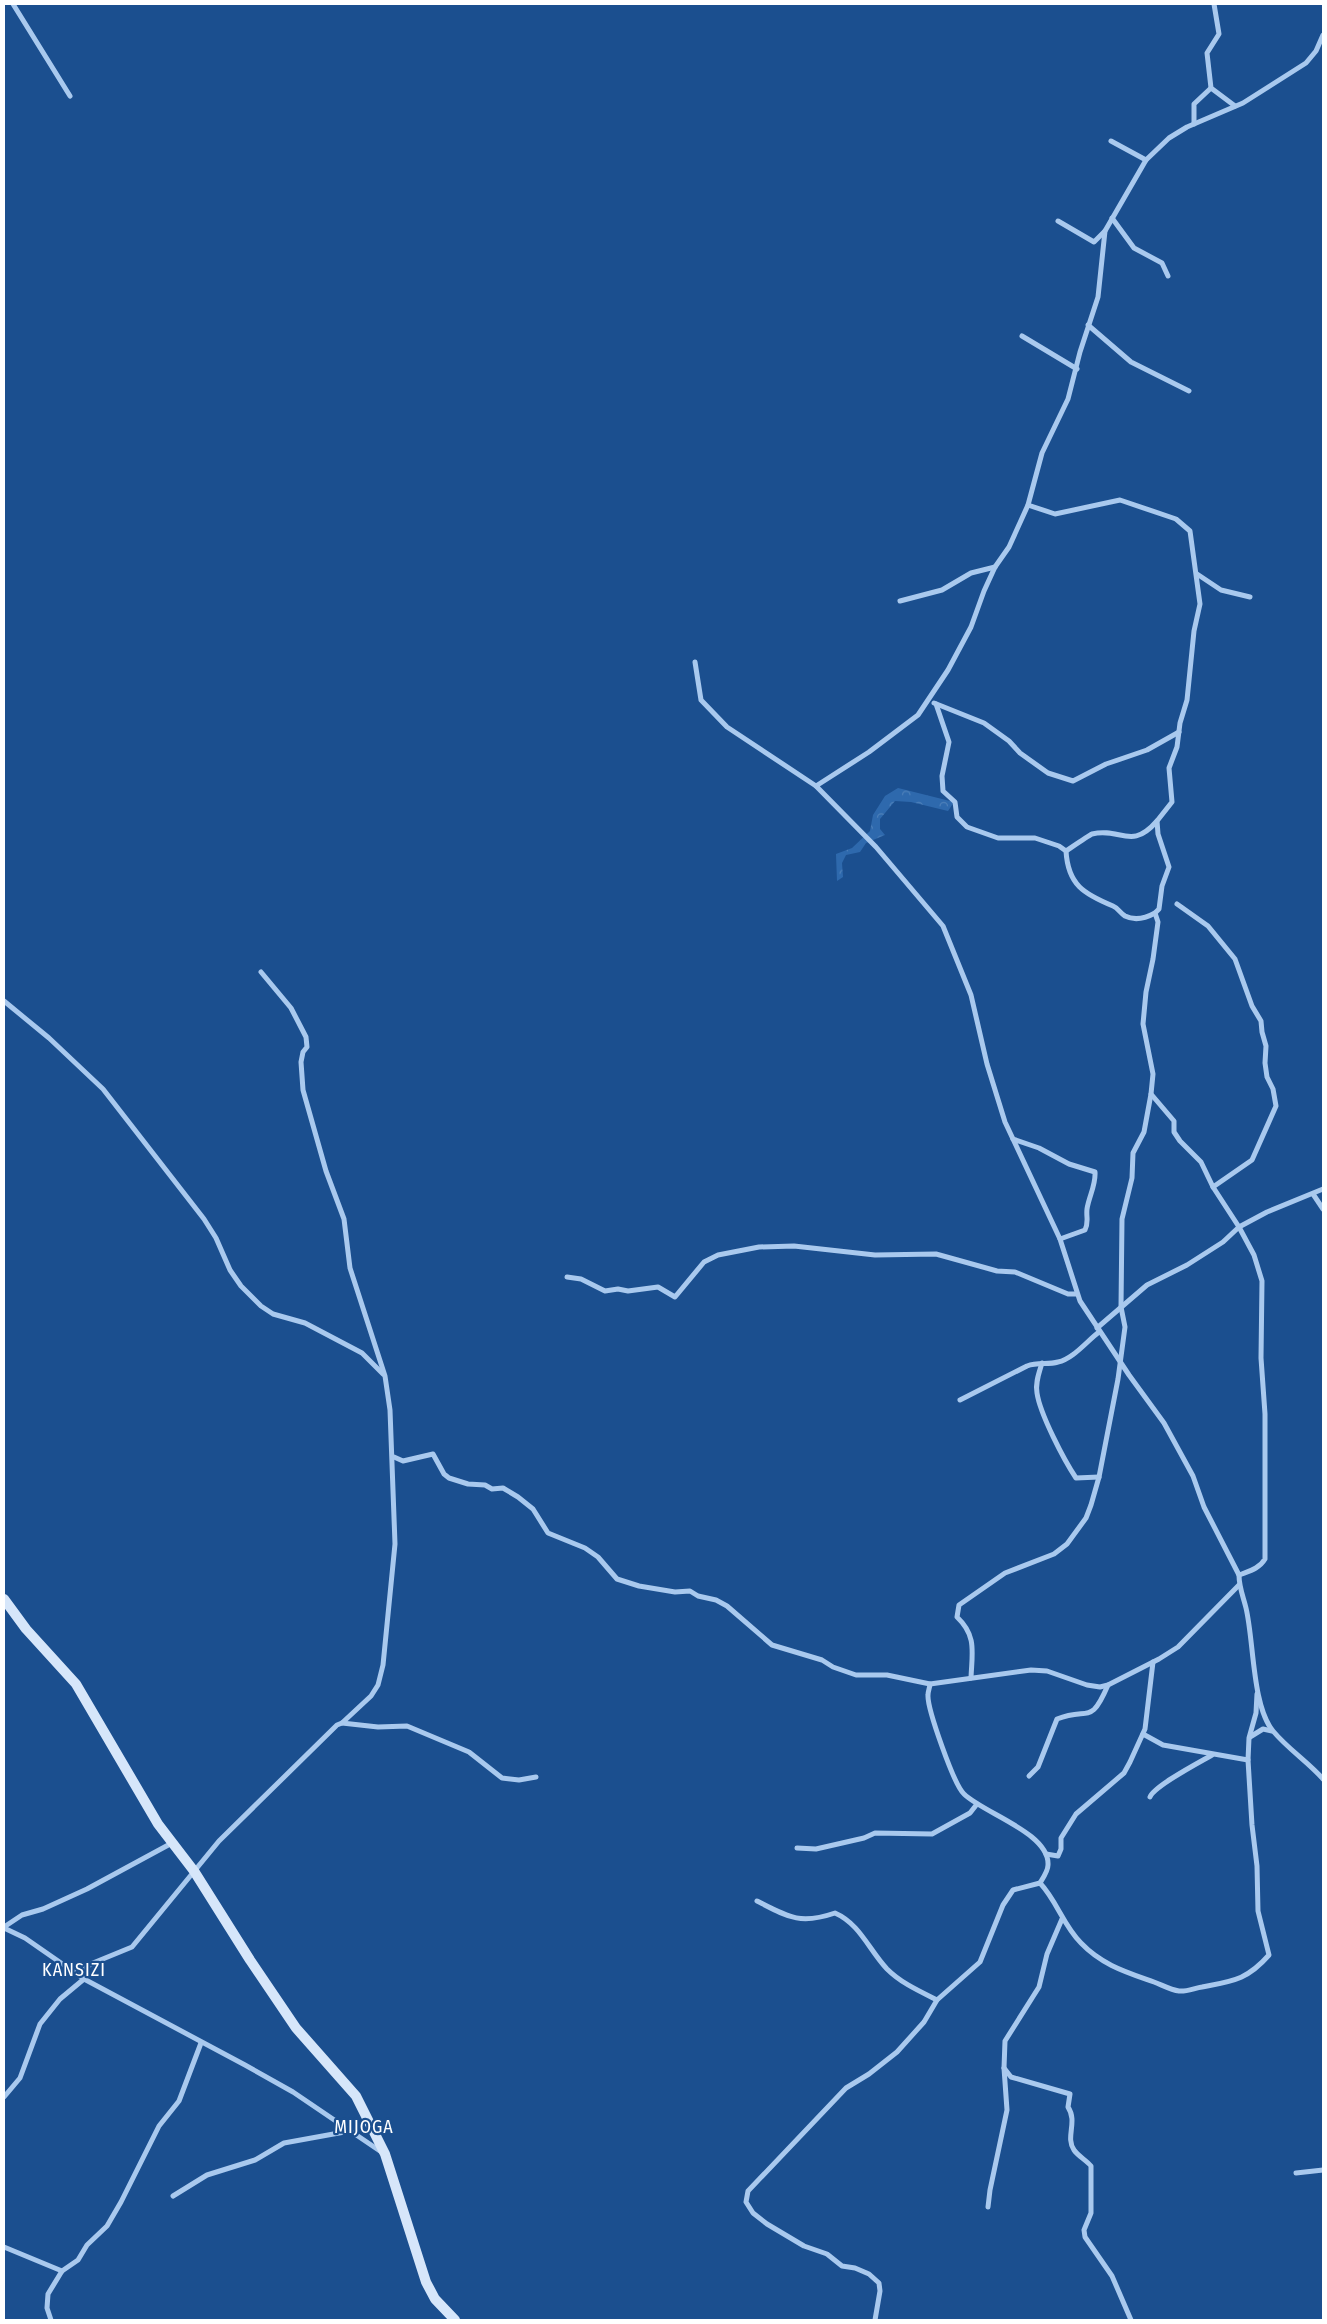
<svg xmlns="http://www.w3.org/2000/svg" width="1327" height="2324" font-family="'Fira Sans Condensed',sans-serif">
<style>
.forest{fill:url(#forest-crowns)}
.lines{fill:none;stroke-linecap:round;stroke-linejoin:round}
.street{stroke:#a9c9ee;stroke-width:5}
.secondary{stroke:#d6e6fa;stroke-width:10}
.labels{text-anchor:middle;stroke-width:4.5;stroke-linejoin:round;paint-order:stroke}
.quarter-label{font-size:18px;letter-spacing:1px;fill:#fff;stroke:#1b4f8f}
</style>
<defs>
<pattern id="forest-crowns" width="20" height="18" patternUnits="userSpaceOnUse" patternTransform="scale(1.25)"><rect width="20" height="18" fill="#2e69ad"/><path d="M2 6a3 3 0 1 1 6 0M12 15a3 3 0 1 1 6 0" fill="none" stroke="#4d80b9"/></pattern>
</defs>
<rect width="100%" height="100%" fill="#1b4f8f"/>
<path class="forest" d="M898,788L954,802L948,811L911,802L895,801L880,819V829L885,835L866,843L860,852L846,855L842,863L843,877L837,881L836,854L852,848L870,831L873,815L885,796Z"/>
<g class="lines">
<g class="street">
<path d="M13,4L70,96"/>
<path d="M1214,4L1219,34L1207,53L1211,88L1235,106"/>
<path d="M1323,35L1316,51L1306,63L1243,103L1187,127L1169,138L1146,160L1105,231L1098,297L1080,352L1068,399L1042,453L1028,505L1009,547L995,567L984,591L971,627L948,670L918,715L869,752L816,786L876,847L943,926L971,995L987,1064L1005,1122L1060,1239L1080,1301L1129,1375L1164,1423L1193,1476L1204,1507L1239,1575C1239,1587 1243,1596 1246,1608C1254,1641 1252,1706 1273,1731C1288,1749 1308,1762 1323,1779"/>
<path d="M1194,124V104L1211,88"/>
<path d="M1111,141L1146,160"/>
<path d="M1112,218L1134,248L1162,263L1168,276"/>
<path d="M1058,221L1094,242L1105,231"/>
<path d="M1088,325L1131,362L1189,391"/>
<path d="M1022,336L1077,369"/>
<path d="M1028,505L1055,514L1120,500L1176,519L1190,531L1200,604L1194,631L1187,700L1180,723L1177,747L1169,768L1172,802L1157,821L1158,834L1169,867L1162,886L1159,909L1155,913L1158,922L1153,959L1146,992L1143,1024L1153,1074L1151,1094L1174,1121V1132L1180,1141L1201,1162L1213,1187L1239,1227L1254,1255L1262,1281L1261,1358L1265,1414V1559C1259,1569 1249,1571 1239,1575"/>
<path d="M1197,574L1221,590L1250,597"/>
<path d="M900,601L942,590L971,573L995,567"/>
<path d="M695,662L701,700L727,727L816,786"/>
<path d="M934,703L984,723L1009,741L1020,753L1048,773L1073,781L1106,764L1147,750L1179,732"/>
<path d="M936,704L949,742L942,776L943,791L955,802L957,817L967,827L998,838H1035L1059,846L1066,851C1068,885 1084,894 1113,906C1118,908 1120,913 1125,916C1135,921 1146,918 1155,913"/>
<path d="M1066,851C1072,847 1088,836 1092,834C1121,827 1131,851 1157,821"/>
<path d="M1177,904L1208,926L1235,959L1252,1006L1261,1021L1262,1032L1266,1046L1265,1063L1267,1077L1273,1089L1276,1106L1252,1160L1213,1187"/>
<path d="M4,1001L49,1038L103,1089L204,1219L216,1238L230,1270L241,1286L261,1306L273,1314L305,1323L362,1353L383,1374"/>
<path d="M1013,1139L1039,1148L1069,1164L1095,1172C1096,1185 1089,1196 1087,1209C1086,1217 1089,1222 1085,1230L1060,1239"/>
<path d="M1313,1194L1323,1209"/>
<path d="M567,1277L581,1279L605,1291L618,1289L628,1291L658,1287L675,1297L704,1262L718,1255L759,1247L794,1246L875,1255L936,1254L997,1271L1015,1272L1068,1294H1077"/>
<path d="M1097,1328L1147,1285L1187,1265L1223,1242L1239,1227L1267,1212L1323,1189"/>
<path d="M1042,1363C1039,1373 1035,1383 1037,1393C1040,1414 1064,1460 1076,1478L1099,1477"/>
<path d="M960,1400L1027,1366C1038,1362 1048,1365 1058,1362C1073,1359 1087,1341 1099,1332"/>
<path d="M394,1457L403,1461L433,1454L444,1474L449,1478L468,1484L485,1485L492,1489L503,1488L518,1497L533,1509L548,1533L585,1548L598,1557L617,1579L639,1586L675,1592L690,1591L698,1596L716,1600L727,1606L772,1645L822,1660L833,1667L856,1675H887L930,1684L1031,1670L1047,1671L1087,1685L1100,1687L1108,1685L1159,1659L1178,1647L1239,1585"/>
<path d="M971,1678C972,1652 977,1636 957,1617L959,1605L1005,1573L1054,1554L1067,1544L1086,1518L1091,1505L1099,1477L1118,1379L1125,1327L1121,1307L1122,1219L1132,1178L1133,1153L1144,1132L1151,1094"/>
<path d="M930,1684C930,1687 928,1691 928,1695C927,1708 954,1785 964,1794C983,1813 1050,1833 1048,1865C1048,1871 1043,1878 1040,1883"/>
<path d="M342,1723L378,1727L407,1726L469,1752L502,1778L519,1780L536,1777"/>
<path d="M1143,1734L1163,1745L1248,1760"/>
<path d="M1250,1737L1263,1729L1272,1731"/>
<path d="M1029,1776L1038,1767L1057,1719C1089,1706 1090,1727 1108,1685"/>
<path d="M1150,1797C1154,1786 1200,1762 1212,1755"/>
<path d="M797,1848L816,1849L864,1838L875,1833L932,1834L970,1813L977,1804"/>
<path d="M1046,1854L1058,1856L1061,1849V1838L1076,1814L1124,1773L1130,1762L1145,1729L1153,1662"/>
<path d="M757,1901C788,1917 800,1925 835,1913C860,1924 869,1950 887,1969C901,1983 919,1991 937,2000"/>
<path d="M4,1927L22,1915L43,1909L87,1889L172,1843"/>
<path d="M4,1928L25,1938L84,1979L245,2065L293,2092L380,2151"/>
<path d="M75,1973L93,1963L132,1947L219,1841L337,1725L342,1723L371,1696L378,1685L383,1665L395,1544L390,1410L385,1376L350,1268L344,1219L326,1171L303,1090L301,1062L303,1052L307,1047L306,1037L291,1008L261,972"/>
<path d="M1004,2068L1011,2077L1070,2094L1068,2107C1078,2122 1065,2137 1074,2150C1078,2156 1086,2160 1091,2166V2213L1084,2230L1085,2237L1112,2276L1131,2320"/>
<path d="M4,2097L20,2078L40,2024L60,1999L84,1979"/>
<path d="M1296,2173L1323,2170"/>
<path d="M173,2196L207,2175L255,2160L284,2143L350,2131"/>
<path d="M988,2207L990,2190L1007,2110L1004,2068L1005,2041L1039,1987L1047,1954L1062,1919"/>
<path d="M4,2247L62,2271"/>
<path d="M51,2320L47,2308L48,2294L62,2271L78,2260L87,2245L107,2226L121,2202L159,2126L179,2101L201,2043"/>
<path d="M875,2320L880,2291L879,2283L869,2274L855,2268L842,2266L827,2254L804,2246L767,2224L753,2213L746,2202L748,2191L846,2088L869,2074L897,2052L924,2022L937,2000L980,1962L1003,1905L1013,1890L1040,1883C1057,1901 1063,1925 1081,1943C1102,1965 1126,1972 1154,1982C1162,1985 1171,1990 1179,1991C1186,1992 1195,1988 1202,1987C1233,1981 1247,1980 1269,1955L1258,1911L1257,1866L1252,1825L1248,1760L1249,1738L1256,1713L1257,1694"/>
</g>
<path class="secondary" d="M4,1599L26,1629L76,1684L158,1824L194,1871L250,1960L296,2028L356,2096L385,2154L426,2282L435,2299L455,2320"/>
</g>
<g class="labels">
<g class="quarter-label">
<text x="74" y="1976">KANSIZI</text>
<text x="364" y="2133">MIJOGA</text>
</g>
</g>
<rect width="1327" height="2324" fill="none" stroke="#ffffff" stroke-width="10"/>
</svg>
